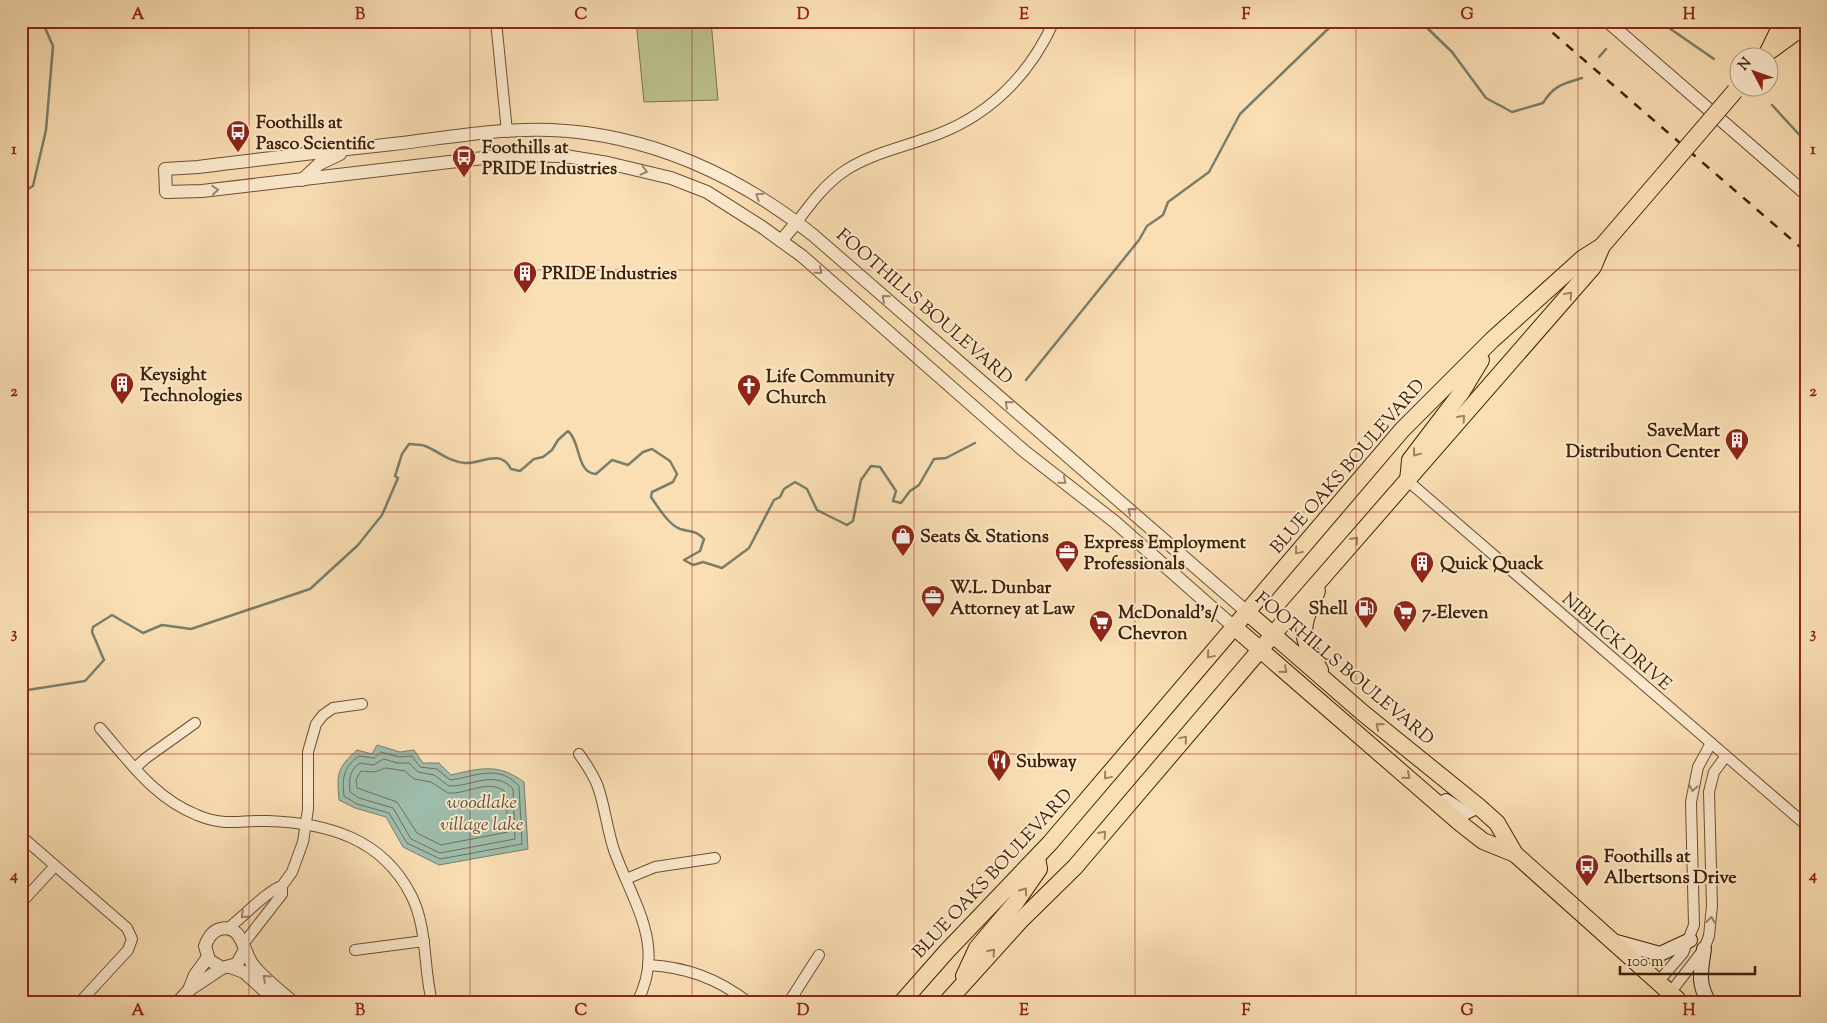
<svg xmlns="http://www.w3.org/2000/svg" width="1827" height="1023" font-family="'Sorts Mill Goudy',serif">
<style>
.pitch{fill:#bcc28f;stroke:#7e724c}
.water{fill:#9fbdad;stroke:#797f6c}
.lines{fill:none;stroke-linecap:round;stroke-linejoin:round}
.shore{stroke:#6f6f5c;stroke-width:1}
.stream{stroke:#797f6c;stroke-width:2.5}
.minor-casing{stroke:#6e5034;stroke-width:12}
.tertiary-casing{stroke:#6e5034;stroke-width:14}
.secondary-casing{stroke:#3f210a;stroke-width:16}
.primary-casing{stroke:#3f210a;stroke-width:18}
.minor{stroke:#fceace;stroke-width:10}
.tertiary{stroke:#fceace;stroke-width:12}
.secondary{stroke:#fceace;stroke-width:14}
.primary{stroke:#fbdfb4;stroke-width:16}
.rail{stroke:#3f210a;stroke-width:2.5;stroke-dasharray:9 9;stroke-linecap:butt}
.primary-bridge-casing{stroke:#3f210a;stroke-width:18;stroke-linecap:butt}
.primary-bridge{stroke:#fbdfb4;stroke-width:16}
.oneway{stroke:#9e866c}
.oneway2{stroke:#9d805f}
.grid{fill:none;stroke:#8f2418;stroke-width:1;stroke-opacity:0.55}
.labels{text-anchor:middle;stroke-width:4;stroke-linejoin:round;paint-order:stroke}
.poi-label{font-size:18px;font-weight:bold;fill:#3f210a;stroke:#fceace;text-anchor:start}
.street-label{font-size:18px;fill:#3f210a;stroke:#fceace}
.water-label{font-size:19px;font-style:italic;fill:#5c503b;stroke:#fceace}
.neatline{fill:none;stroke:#8f2418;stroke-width:2}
.grid-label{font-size:16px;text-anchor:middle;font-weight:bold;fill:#8f2418}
</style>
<rect width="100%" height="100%" fill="#fbdfb4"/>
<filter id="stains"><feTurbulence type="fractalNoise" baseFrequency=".004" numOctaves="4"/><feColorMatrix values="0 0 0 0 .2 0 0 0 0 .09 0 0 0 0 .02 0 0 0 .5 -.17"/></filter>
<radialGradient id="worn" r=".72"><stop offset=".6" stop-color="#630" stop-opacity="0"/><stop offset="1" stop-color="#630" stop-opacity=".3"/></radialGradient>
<path class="pitch" d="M636,21H711L718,100L644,102Z"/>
<path class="water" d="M377,745L400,752L414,750L423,763H439L451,775C481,768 498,763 524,782L528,849L439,865L403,847L386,817L355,808L339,800C337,774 336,769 357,750L372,754Z"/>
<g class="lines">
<g class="shore">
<path d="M381,752L399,757L412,756L420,767L437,769L450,780C475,777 498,763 519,786L522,844L440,859L407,843L389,813L357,804L344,796C342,779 343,767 359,756L374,758Z"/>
<path d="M384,759L397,763H409L418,772L434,775L449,786C471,787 495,769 513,789L515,839L440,853L411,839L393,808L359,798L350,792C349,780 349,770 360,763L373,765Z"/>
<path d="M386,768L405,771L414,779L431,782L448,793C466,795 491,777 506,793L508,832L441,845L417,833L397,802L357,788L356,780L361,771L374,772Z"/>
</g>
<g class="stream">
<path d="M1420,21L1452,52L1486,98L1512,112L1543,103C1554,85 1563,84 1582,78"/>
<path d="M1659,21L1714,59"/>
<path d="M1599,57L1606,49"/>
<path d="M1772,105L1806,142"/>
<path d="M21,193L33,186L46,130L53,46L42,21"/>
<path d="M1026,380L1139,240L1147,226L1163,215L1168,202L1209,172L1240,114L1330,27L1339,21"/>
<path d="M21,691L85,681L104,660L92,632L93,627L112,615L143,633L162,625L191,629L310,589L358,545L382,515L398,478L395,476L402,454L409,444C414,445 420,444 425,446C438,451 449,462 465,463C482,464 500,448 511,469L520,471L534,459L543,457L552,450L558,440L568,431C581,442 576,473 596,474L612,460L628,465L643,452L652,449L670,461L677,474L673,482L652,492L651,497C658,507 668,524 680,529C690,532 696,530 704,539L700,551L684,560L693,565L703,562L722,568L749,548L774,500L780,497L784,489L795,482L807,489L817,510L847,525L853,521L861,480L871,466L880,467L896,491L893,501L901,503L910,491L919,485L934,459L946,458L975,443"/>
</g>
<g class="minor-casing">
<g id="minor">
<path d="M496,21L507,132"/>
<path d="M797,222C811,203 826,183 846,170C871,154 900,148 927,138C986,119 1029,77 1054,21"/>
<path d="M1408,481L1806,825"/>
<path d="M100,728C129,761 154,798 197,815C225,827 240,820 268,821C327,823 382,838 411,895C428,928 423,967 432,1002"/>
<path d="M579,754C586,764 594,775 598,787C605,807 607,829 614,850C632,901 667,946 637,1002"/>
<path d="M135,768L146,758L195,723"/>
<path d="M21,836L127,928L132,939L128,950L80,1002"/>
<path d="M626,879L655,867L715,858"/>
<path d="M21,903L55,866"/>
<path d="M227,929C241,919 269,889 282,886"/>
<path d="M244,943L282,894V886L292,872L303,842L308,809V752L316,724L323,715L333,708L362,704"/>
<path d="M355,950L424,941"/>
<path d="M648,965C687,967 718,979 748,1002"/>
<path d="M1658,982L1683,953L1694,925L1691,802L1698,767L1711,743"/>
<path d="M1670,993L1704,949L1709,936L1712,906L1709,792L1714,772L1726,756"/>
<path d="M789,1002L819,955"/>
</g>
</g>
<g class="tertiary-casing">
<g id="tertiary">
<path d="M1607,21L1806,194"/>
<path d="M302,180L319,164L340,154"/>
<path d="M781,241L797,222"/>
<path d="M1234,627L1115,522L1024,451L802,256L762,227L707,192L671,178L608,163L565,156L509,155L202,191L166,192L165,169L198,167C263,159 328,151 393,144C445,138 499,128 551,130C648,134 738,175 813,235L1247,612"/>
<path d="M244,951L237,964L222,968L209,960L205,946C208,938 212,931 220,929C243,923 243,953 253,965C264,979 279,990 293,1002"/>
<path d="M230,967L244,972L277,1002"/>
<path d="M189,990L195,975L208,957"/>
<path d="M178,1002L189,990L222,968"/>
</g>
</g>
<g class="secondary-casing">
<g id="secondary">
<path d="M1446,801L1464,813L1478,806"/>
<path d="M1613,941L1660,954L1690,940"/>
<path d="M1704,949C1701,969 1697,984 1709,1002"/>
</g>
</g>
<g class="primary-casing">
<g id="primary">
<path d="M1769,50L1783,21"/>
<path d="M1767,53L1796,32L1806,22"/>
<path d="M1408,481L1410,460L1461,393L1481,360"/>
<path d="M1317,591C1300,630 1299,633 1320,670"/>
<path d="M1247,612L1363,713L1478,806L1497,823L1515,854L1677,999"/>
<path d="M1234,627L1460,823L1483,841L1515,854"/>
<path d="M964,976L977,948L1016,902L1039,869L1037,857"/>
<path d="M902,1002L947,951L1050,843L1402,430L1492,340L1583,258L1602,246"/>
<path d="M947,1002L1021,920L1075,867L1288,617L1593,267L1602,246L1664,174"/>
</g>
</g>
<use href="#minor" class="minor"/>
<use href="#tertiary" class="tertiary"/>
<use href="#secondary" class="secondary"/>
<use href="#primary" class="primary"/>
<path class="rail" d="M1539,21L1806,252"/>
<g class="primary-bridge-casing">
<path id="primary-bridge" d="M1664,174L1735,91"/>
</g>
<use href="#primary-bridge" class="primary-bridge"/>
</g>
<defs><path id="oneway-chevron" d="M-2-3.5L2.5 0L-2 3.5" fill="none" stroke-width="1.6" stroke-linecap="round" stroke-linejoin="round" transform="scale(1.25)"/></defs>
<g class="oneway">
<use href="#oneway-chevron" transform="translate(644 171) rotate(14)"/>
<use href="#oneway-chevron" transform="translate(215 190) rotate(-5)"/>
<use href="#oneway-chevron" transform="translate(759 196) rotate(-147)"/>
<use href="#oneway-chevron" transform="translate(819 271) rotate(41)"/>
<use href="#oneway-chevron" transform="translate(885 298) rotate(-139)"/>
<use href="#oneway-chevron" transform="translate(1008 404) rotate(-139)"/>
<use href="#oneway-chevron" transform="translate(1063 481) rotate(40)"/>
<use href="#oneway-chevron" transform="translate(1131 511) rotate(-140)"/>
<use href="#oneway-chevron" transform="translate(1693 788) rotate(100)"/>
<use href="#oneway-chevron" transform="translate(244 915) rotate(137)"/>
<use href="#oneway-chevron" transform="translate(1711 920) rotate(-84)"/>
<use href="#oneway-chevron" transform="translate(266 978) rotate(-138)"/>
</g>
<g class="oneway2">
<use href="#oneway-chevron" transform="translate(1569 295) rotate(-49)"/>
<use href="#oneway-chevron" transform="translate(1462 418) rotate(-49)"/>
<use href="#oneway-chevron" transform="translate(1416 453) rotate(127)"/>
<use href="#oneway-chevron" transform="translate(1355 540) rotate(-48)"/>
<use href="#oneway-chevron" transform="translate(1298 551) rotate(130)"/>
<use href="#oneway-chevron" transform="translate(1210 655) rotate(130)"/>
<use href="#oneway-chevron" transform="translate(1284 670) rotate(41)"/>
<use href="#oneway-chevron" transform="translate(1379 726) rotate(-141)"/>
<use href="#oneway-chevron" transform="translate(1184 739) rotate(-50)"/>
<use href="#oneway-chevron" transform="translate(1107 776) rotate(130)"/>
<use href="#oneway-chevron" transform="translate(1407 776) rotate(41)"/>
<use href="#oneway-chevron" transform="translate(1103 834) rotate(-49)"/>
<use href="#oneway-chevron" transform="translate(1024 891) rotate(-55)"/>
<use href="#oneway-chevron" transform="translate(992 952) rotate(-48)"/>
</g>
<path class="grid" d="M249,21V1002M470,21V1002M692,21V1002M914,21V1002M1135,21V1002M1356,21V1002M1578,21V1002M21,270H1806M21,512H1806M21,754H1806"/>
<defs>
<g id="bus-pin" transform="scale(1.25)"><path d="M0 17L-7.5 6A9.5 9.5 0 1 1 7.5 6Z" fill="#8f2418" stroke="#fceace"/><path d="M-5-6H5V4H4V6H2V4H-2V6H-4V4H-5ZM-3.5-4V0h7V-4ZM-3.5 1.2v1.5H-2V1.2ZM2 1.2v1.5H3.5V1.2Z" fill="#fff"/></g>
<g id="building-pin" transform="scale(1.25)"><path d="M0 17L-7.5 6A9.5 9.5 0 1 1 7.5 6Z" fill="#8f2418" stroke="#fceace"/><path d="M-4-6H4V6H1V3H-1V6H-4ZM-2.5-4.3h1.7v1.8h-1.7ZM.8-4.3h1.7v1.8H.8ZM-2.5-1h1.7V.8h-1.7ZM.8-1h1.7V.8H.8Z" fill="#fff"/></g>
<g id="church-pin" transform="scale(1.25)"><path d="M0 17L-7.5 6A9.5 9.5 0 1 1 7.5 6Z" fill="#8f2418" stroke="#fceace"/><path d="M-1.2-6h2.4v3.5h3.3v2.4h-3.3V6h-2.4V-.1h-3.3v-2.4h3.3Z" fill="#fff"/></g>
<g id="shop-pin" transform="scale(1.25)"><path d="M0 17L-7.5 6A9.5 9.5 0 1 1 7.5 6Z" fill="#8f2418" stroke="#fceace"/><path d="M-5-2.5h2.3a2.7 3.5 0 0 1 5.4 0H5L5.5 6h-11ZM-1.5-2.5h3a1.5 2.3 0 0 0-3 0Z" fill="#fff"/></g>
<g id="office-pin" transform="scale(1.25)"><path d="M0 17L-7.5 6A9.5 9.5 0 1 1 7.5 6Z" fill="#8f2418" stroke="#fceace"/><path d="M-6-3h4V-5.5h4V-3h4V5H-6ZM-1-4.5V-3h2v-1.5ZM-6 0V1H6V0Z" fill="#fff"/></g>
<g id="fuel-pin" transform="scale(1.25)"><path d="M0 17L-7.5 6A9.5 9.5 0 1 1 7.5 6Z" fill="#8f2418" stroke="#fceace"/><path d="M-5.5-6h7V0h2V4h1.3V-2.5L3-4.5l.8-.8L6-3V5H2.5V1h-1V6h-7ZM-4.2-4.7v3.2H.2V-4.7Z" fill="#fff"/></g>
<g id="supermarket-pin" transform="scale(1.25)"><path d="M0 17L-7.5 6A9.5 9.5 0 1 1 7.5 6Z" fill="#8f2418" stroke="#fceace"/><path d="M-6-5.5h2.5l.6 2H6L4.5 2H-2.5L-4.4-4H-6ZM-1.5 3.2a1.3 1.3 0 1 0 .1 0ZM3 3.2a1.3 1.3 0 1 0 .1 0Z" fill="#fff"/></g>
<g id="restaurant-pin" transform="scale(1.25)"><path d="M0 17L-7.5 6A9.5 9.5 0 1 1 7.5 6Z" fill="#8f2418" stroke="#fceace"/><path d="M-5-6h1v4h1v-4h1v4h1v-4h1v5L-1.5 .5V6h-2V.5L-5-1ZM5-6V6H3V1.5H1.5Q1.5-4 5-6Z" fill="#fff"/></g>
</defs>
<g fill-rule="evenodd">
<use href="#bus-pin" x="238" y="132"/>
<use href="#bus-pin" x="464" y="157"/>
<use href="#building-pin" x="525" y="273"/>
<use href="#building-pin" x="122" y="384"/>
<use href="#church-pin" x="749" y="386"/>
<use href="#building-pin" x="1737" y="440"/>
<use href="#shop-pin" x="903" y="536"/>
<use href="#office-pin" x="1067" y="552"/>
<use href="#building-pin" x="1422" y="563"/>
<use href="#office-pin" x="933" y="597"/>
<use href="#fuel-pin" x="1366" y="608"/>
<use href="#supermarket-pin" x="1405" y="612"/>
<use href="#supermarket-pin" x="1101" y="622"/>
<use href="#restaurant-pin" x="999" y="761"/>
<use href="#bus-pin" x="1587" y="866"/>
</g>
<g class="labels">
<g class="poi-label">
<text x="256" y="128">Foothills at<tspan x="256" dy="21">Pasco Scientific</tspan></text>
<text x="482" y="153">Foothills at<tspan x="482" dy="21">PRIDE Industries</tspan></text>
<text x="542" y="279">PRIDE Industries</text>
<text x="140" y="380">Keysight<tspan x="140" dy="21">Technologies</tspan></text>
<text x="766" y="382">Life Community<tspan x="766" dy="21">Church</tspan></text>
<text x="1720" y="436" text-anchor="end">SaveMart<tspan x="1720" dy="21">Distribution Center</tspan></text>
<text x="920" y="542">Seats &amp; Stations</text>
<text x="1084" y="548">Express Employment<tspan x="1084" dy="21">Professionals</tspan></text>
<text x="1440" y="569">Quick Quack</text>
<text x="950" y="593">W.L. Dunbar<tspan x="950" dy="21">Attorney at Law</tspan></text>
<text x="1348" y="614" text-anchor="end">Shell</text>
<text x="1118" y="618">McDonald's/<tspan x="1118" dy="21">Chevron</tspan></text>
<text x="1422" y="618">7-Eleven</text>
<text x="1016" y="767">Subway</text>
<text x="1604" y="862">Foothills at<tspan x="1604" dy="21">Albertsons Drive</tspan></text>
</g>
<g class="street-label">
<text transform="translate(925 306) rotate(41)" y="6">FOOTHILLS BOULEVARD</text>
<text transform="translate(1347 466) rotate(-49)" y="6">BLUE OAKS BOULEVARD</text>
<text transform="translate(1617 641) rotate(41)" y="6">NIBLICK DRIVE</text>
<text transform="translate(1345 668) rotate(40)" y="6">FOOTHILLS BOULEVARD</text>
<text transform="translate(992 873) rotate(-47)" y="6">BLUE OAKS BOULEVARD</text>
</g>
<g class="water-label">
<text x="482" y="808">woodlake<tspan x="482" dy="22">village lake</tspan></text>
</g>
</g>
<rect width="1827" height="1023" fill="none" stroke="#fbdfb4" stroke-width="55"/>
<g transform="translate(1754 72) rotate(311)"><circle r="24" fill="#fceace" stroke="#b09a80"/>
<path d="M0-4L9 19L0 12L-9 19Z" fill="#8f2418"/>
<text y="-8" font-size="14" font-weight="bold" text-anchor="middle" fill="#3f210a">N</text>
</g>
<path d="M1620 966v8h135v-8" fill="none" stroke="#3f210a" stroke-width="2.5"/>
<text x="1627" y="966" font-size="15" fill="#3f210a" stroke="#fceace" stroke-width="4" paint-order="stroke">100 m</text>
<rect x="28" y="28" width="1772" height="968" class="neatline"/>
<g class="grid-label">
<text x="138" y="19">A</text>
<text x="360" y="19">B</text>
<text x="581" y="19">C</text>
<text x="803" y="19">D</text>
<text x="1024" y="19">E</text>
<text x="1246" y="19">F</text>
<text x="1467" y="19">G</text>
<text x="1689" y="19">H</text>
<text x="14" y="154">1</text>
<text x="1813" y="154">1</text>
<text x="14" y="396">2</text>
<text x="1813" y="396">2</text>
<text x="14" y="638">3</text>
<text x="1813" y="638">3</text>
<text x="14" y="880">4</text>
<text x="1813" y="880">4</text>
<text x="138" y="1015">A</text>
<text x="360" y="1015">B</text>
<text x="581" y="1015">C</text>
<text x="803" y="1015">D</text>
<text x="1024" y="1015">E</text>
<text x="1246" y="1015">F</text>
<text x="1467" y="1015">G</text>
<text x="1689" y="1015">H</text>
</g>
<rect width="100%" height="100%" filter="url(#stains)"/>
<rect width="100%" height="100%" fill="url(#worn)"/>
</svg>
